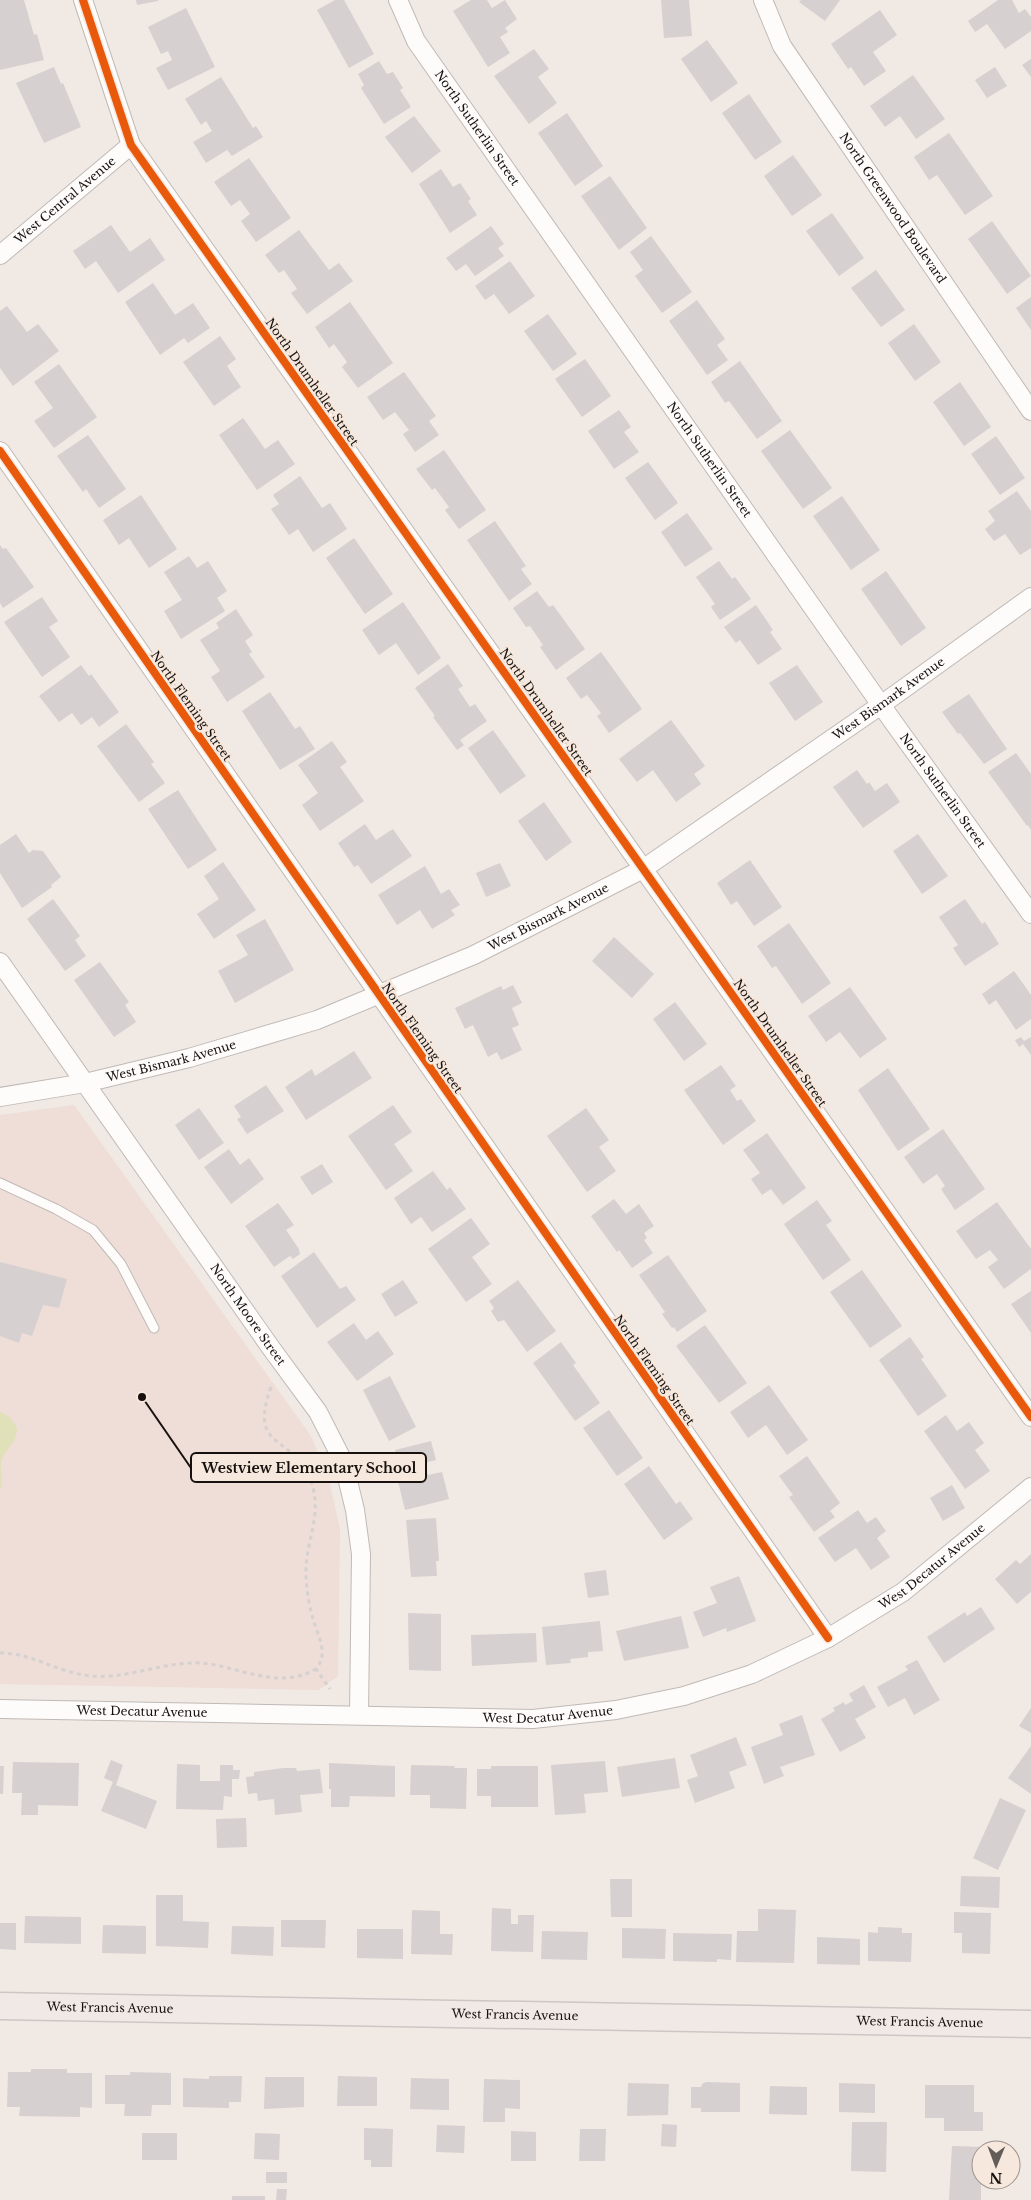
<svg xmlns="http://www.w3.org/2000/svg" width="1031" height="2200" font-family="'Libre Baskerville',serif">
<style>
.education{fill:#efddd7}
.green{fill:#e0e1b9}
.building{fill:#d7d0d0}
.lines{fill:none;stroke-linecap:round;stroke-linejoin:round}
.service-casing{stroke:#c0bab6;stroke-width:11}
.minor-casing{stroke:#c0bab6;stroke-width:20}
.primary-casing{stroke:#ccc7c5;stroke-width:29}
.path{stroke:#d4d1d0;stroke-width:3;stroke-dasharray:4 4;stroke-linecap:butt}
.service{stroke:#fdfcfb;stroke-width:9}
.minor{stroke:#fdfcfb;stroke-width:18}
.primary{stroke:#f1e9e6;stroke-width:26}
.cycleway-casing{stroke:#f7e8de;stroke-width:11}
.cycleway{stroke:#e8590c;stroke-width:8}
.labels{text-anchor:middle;stroke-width:5;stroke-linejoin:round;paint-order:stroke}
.street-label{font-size:12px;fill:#16110e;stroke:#f7e8de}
.leader{fill:none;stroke:#16110e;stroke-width:2}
.callout-dot{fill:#16110e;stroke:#f7e8de;stroke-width:2}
.callout{fill:#f7e8de;stroke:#16110e;stroke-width:2}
.callout-label{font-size:14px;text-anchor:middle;font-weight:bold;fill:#16110e}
</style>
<rect width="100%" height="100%" fill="#f1e9e4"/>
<path class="education" d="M74,1105L311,1436L329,1480L340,1529L338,1676L319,1690L0,1684V1115Z"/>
<path class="green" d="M0,1412L10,1417L17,1428C17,1444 4,1449 1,1463C0,1473 4,1481 0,1490Z"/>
<g class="building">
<path d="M0,0H24L34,35L37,34L44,60L0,70Z"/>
<path d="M136,0H158V1L137,5Z"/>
<path d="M335,0H344L374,54L349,68L317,10Z"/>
<path d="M471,0H487L492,8L505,0L517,19L505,28L508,32L500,37L510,53L488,67L453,11Z"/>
<path d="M661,0H689L692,36L664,38Z"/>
<path d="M801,0H840L825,21L799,2Z"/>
<path d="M998,0H1012L1019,13L1025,9L1031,17V31L1005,49L987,24L975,32L968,21Z"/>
<path d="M186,8L215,67L168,90L156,68L172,60L168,51L161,54L148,27Z"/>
<path d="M880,10L897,35L873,52L886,71L864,86L851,67L848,69L831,44Z"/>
<path d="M707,40L738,83L711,102L681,59Z"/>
<path d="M534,49L549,69L538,77L557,103L529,124L494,76Z"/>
<path d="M1031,59V77L1022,65Z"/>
<path d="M379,61L387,74L393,72L403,88L400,90L411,107L384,124L361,88L364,85L358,74Z"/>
<path d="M54,67L61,84L63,83L81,127L44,143L16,83Z"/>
<path d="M995,67L1007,86L987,98L975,80Z"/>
<path d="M913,75L945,119L916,139L900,116L885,127L870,106Z"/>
<path d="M221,77L253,128L256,126L263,137L232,156L227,150L206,163L193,142L212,131L206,121L201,125L185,99Z"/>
<path d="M749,94L782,142L755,160L722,113Z"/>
<path d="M567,113L603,166L575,186L538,133Z"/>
<path d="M414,116L441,151L412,173L385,137Z"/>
<path d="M949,133L993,196L965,215L937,175L929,180L914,157Z"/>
<path d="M793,155L822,195L792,216L764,176Z"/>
<path d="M249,158L291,218L256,242L241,221L250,214L240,200L231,206L214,182Z"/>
<path d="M441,169L453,187L460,183L471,199L468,201L477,215L450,233L419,184Z"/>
<path d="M610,176L647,228L619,250L581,196Z"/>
<path d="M832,213L864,258L839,276L806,231Z"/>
<path d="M992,221L1031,276L1007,294L968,239Z"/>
<path d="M111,225L130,252L150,238L165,260L118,293L96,261L85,269L73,251Z"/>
<path d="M491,226L504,244L498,248L504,256L475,276L466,264L456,271L446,258Z"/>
<path d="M299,230L329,270L339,263L353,281L307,314L291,293L297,289L284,270L279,273L265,255Z"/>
<path d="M651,236L692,292L662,313L635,276L643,270L630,252Z"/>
<path d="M510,261L535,296L509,314L494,294L485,300L475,286Z"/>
<path d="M876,270L905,310L881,327L851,288Z"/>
<path d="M153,283L175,315L193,303L210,328L188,343L184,338L160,355L125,302Z"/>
<path d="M1031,297V330L1016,308Z"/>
<path d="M697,300L725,339L717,345L728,360L707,375L669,321Z"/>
<path d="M350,302L393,363L358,388L342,367L347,362L334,344L329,348L315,327Z"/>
<path d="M7,306L27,332L38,324L59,351L13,386L0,368V311Z"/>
<path d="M548,314L577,354L553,371L524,331Z"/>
<path d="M914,324L941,362L915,381L888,343Z"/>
<path d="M220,336L236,359L227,366L241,387L214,406L183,362Z"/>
<path d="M585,359L611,396L582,417L555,379Z"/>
<path d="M740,361L782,421L757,439L729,401L725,403L711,382Z"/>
<path d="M59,364L97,417L54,448L34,421L53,408L34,382Z"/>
<path d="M404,372L436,416L429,421L439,435L415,452L403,434L409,430L395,412L383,420L367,397Z"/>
<path d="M960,382L991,427L964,446L933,402Z"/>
<path d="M619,410L631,427L624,432L639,452L614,469L588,431Z"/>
<path d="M243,418L265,449L278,440L295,464L257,490L219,435Z"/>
<path d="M790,430L832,488L803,509L761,451Z"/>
<path d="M88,435L126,489L99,508L86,489L83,492L57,456Z"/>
<path d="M996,436L1025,478L1000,495L971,454Z"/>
<path d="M444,450L486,510L459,529L445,510L449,507L435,488L432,490L416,469Z"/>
<path d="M648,462L678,503L655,520L625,478Z"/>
<path d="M300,476L322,508L330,503L347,529L313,552L298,529L289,535L271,509L279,504L273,495Z"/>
<path d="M1017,491L1031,511V548L1020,555L1005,534L994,541L985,529L995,521L988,511Z"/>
<path d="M141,495L177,549L149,568L129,538L119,545L103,520Z"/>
<path d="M842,496L880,550L851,570L813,516Z"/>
<path d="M687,513L713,549L685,567L661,532Z"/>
<path d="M495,521L526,566L521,569L532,584L509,601L467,540Z"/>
<path d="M354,538L393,594L365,614L326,558Z"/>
<path d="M0,545L3,549L6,548L34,587L3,608L0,603Z"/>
<path d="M189,556L197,568L208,561L227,591L217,598L225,611L181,639L164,611L182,600L164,572Z"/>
<path d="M719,561L732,579L735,577L751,599L720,620L711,607L715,604L696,577Z"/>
<path d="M886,571L926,628L901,646L861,589Z"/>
<path d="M537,591L549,607L553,605L585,649L556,670L540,647L543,645L530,626L526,627L513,608Z"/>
<path d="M42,597L58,621L49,627L70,657L42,677L4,622Z"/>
<path d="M403,602L441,658L418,675L396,643L379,655L362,630Z"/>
<path d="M756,605L773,630L770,632L782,649L758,665L740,640L736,643L724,627Z"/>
<path d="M236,609L253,635L245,641L252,652L249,654L265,677L227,702L211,677L220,671L200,640L219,628L216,623Z"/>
<path d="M601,652L642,709L609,733L597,716L601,713L587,695L581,699L566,678Z"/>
<path d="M448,664L463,686L458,689L470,707L475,704L487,721L460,740L464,745L457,750L433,717L435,716L415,688Z"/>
<path d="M81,665L89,676L91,674L119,712L99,727L92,717L81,725L72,713L59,722L39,696Z"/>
<path d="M797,665L823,702L795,721L769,683Z"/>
<path d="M270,692L295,729L300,726L315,749L280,770L242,711Z"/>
<path d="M969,694L1007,749L984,764L960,733L958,734L942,712Z"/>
<path d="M671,720L705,766L694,774L701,784L676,802L653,770L637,782L619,759Z"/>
<path d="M126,724L154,762L151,764L165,783L139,802L97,746Z"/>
<path d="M493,730L526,776L500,794L468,748Z"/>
<path d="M332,741L347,762L340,767L364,801L320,831L302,805L318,793L298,765Z"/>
<path d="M1016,753L1031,774V830L1028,825L1027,826L988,772Z"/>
<path d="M857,770L867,784L869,782L875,791L887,783L900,802L863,828L833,787Z"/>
<path d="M178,790L217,850L188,869L148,809Z"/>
<path d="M544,802L572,842L546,861L518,821Z"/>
<path d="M365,824L376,840L393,829L412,856L371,884L358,865L354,867L338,843Z"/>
<path d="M16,834L29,853L33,850L43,851L61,877L51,885L52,887L22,908L0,873V845Z"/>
<path d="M918,834L948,876L922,894L893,851Z"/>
<path d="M750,860L782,907L754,926L737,901L731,905L717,883Z"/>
<path d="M223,862L256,910L214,939L197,914L219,899L204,876Z"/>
<path d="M500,863L511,886L486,897L476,873Z"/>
<path d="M425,866L441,894L449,889L460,905L451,910L455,915L432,929L420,910L397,925L378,895Z"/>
<path d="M53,899L80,936L75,940L86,956L65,971L27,919Z"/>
<path d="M965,899L982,924L985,922L999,944L965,966L953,948L958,945L939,917Z"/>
<path d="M265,919L294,970L235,1003L218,971L248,955L236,935Z"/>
<path d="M789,923L831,983L802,1004L776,966L772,968L757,946Z"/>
<path d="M614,937L654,974L632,998L592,961Z"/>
<path d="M100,962L129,1002L125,1005L136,1022L114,1037L74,980Z"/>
<path d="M1014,971L1031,995V1019L1016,1030L996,1000L989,1005L982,994Z"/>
<path d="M513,985L522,1003L512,1008L519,1025L512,1028L522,1050L501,1060L497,1052L488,1057L473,1025L465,1029L455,1008L501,986L503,990Z"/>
<path d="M850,987L887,1039L860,1058L840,1032L826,1042L808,1016Z"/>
<path d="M675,1002L707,1044L684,1061L653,1019Z"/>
<path d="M1021,1037L1024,1041L1031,1037V1055L1023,1044L1019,1047L1015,1040Z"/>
<path d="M354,1051L372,1078L306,1120L285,1087L312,1069L315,1076Z"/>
<path d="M721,1065L736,1086L730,1090L737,1101L741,1099L756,1121L723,1145L684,1090Z"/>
<path d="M888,1068L930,1129L898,1151L858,1090Z"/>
<path d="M266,1085L284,1111L247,1134L237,1119L241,1117L234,1106Z"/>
<path d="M393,1105L412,1132L394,1144L413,1171L386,1190L348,1136Z"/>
<path d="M199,1108L224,1143L199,1160L175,1125Z"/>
<path d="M586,1108L609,1140L599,1147L616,1171L587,1192L547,1136Z"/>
<path d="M943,1129L985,1189L955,1210L941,1189L945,1186L937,1174L923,1184L904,1157Z"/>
<path d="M767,1133L806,1188L783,1205L771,1189L762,1195L751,1179L760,1173L743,1150Z"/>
<path d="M229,1149L240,1165L249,1158L264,1179L231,1204L204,1167Z"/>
<path d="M322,1164L333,1182L312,1195L300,1177Z"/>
<path d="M433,1171L447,1190L450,1187L466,1209L432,1232L421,1217L411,1224L394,1198Z"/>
<path d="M614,1199L626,1214L639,1204L654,1226L644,1233L647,1238L644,1240L653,1253L632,1268L619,1250L617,1252L591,1216Z"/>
<path d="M817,1200L832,1221L826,1225L851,1260L823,1280L784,1224Z"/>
<path d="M997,1202L1031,1249V1269L1004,1289L988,1267L998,1260L990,1250L976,1259L956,1231Z"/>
<path d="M278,1203L294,1225L286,1230L299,1249L300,1254L293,1259L290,1256L274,1267L245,1226Z"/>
<path d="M471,1218L490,1244L472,1257L492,1284L466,1302L428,1249Z"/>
<path d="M314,1252L340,1289L346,1286L356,1300L317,1328L281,1276Z"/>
<path d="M668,1255L707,1311L677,1332L674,1327L672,1328L662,1314L665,1312L639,1275Z"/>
<path d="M0,1262L67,1279L59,1308L43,1305L32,1336L22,1333L19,1343L0,1336Z"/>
<path d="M862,1270L902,1326L870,1348L830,1292Z"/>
<path d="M403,1280L418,1303L395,1317L381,1294Z"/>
<path d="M518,1280L556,1331L527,1352L504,1320L498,1322L491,1311L494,1308L489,1301Z"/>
<path d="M1031,1291V1333L1011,1304Z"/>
<path d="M354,1323L366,1340L378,1331L394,1354L357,1381L327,1342Z"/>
<path d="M705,1325L747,1383L719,1403L676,1346Z"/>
<path d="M910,1337L924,1357L921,1359L947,1396L918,1416L879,1360Z"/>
<path d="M561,1342L576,1363L573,1365L600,1403L575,1421L533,1363Z"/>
<path d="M390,1376L416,1427L389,1441L363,1390Z"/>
<path d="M769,1385L808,1440L787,1455L766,1425L748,1438L730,1412Z"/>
<path d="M609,1410L643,1458L617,1476L583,1428Z"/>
<path d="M946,1415L957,1431L969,1422L984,1443L975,1450L990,1471L965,1489L924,1431Z"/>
<path d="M431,1441L436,1460L424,1463L428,1475L442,1472L449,1499L405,1510L394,1465L398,1464L395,1450Z"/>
<path d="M807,1456L840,1503L830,1511L835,1517L814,1532L789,1497L793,1495L779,1476Z"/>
<path d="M649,1466L676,1504L680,1501L693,1519L664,1540L624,1484Z"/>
<path d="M952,1485L965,1508L943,1521L930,1498Z"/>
<path d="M858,1510L867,1523L876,1517L886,1531L877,1538L890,1557L871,1570L856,1548L835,1562L818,1538Z"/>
<path d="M436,1518L439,1561H436L437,1576L411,1577L406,1520Z"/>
<path d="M1031,1554V1592L1017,1604L995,1579L1016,1560L1020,1564Z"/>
<path d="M606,1570L609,1595L588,1598L584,1573Z"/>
<path d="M739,1576L756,1621L727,1632L726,1628L703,1637L693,1612L717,1603L710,1587Z"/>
<path d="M981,1607L995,1629L944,1663L927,1637L965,1612L967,1616Z"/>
<path d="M408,1613L441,1614V1671L409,1670Z"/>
<path d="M681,1616L689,1648L624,1661L616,1631Z"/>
<path d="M600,1621L603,1651L588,1652V1657L570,1659L571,1663L546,1665L542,1627Z"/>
<path d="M536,1633L537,1662L472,1666L471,1635Z"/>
<path d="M917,1660L940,1700L914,1715L905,1698L888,1707L877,1687L908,1670L905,1666Z"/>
<path d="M864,1685L876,1707L855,1719L866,1738L840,1752L821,1719L835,1711L833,1708L844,1702L845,1705L853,1701L849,1694Z"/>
<path d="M1031,1708V1733L1019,1726Z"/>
<path d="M802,1715L815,1755L780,1767L784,1776L764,1784L751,1747L783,1735L779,1724Z"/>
<path d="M736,1737L747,1765L729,1772L735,1788L695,1803L687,1780L698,1776L690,1755Z"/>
<path d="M1031,1746V1794L1008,1778Z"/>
<path d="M675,1758L680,1788L622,1797L617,1767Z"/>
<path d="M111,1760L123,1765L116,1785L157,1801L146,1829L101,1811L113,1782L104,1778Z"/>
<path d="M605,1761L608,1792L584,1794L586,1813L555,1815L551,1765Z"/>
<path d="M13,1762L79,1763L78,1806L38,1805V1815H21L22,1793H12Z"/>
<path d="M329,1763L395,1766V1797L350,1796L349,1807H331V1789H329Z"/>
<path d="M177,1764L200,1765V1781H220V1765H233V1770H240L239,1779H232V1797L224,1796L223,1810L176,1809Z"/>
<path d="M411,1765L455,1766L454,1768H467L466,1809L430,1808V1795H410Z"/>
<path d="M0,1766H4L3,1794H0Z"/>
<path d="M491,1766H538V1807H491V1796H477V1769H491Z"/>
<path d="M283,1768H296L297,1771L320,1769L323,1793L300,1795L302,1812L275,1815L274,1799L258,1801L257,1793L248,1794L246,1777L254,1776V1772Z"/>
<path d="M1000,1798L1026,1810L998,1870L973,1858Z"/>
<path d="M246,1818L247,1847L217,1848L216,1819Z"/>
<path d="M961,1876L1000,1877L999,1908L960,1906Z"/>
<path d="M610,1879H632V1917H611Z"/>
<path d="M156,1895H183V1921L209,1922L208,1948L156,1946Z"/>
<path d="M492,1908L511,1909V1924H518V1915H534L533,1952L491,1951Z"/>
<path d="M758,1909L796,1910L794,1963L736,1962L737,1931H758Z"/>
<path d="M412,1910L440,1911V1934H453L452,1955L411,1954Z"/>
<path d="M954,1912L991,1913L990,1954L962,1953V1933H954Z"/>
<path d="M25,1916L81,1917V1944L24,1943Z"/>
<path d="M281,1920H326L325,1948L281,1947Z"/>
<path d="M0,1923H16V1950L0,1949Z"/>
<path d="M103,1925L146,1926V1954L102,1953Z"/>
<path d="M232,1926L274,1927L273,1956L231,1954Z"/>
<path d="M878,1927L902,1928V1933H912L911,1962L868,1961V1932L878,1933Z"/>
<path d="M622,1928L666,1929L665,1959L622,1958Z"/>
<path d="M357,1929H403V1959L357,1958Z"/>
<path d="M542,1931L588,1932L587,1960L541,1959Z"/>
<path d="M673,1933L732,1934L731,1960L717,1959V1962L673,1961Z"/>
<path d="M817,1937L860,1939V1965L817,1964Z"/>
<path d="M31,2069H67V2073H92V2108L80,2107V2117L19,2116L20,2107H7L8,2072H31Z"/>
<path d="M130,2072L171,2073V2105H152L151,2116H124L125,2104H105V2075H130Z"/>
<path d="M209,2076H242L241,2102H229V2108L183,2107V2078L209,2079Z"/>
<path d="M338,2076L377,2077V2106H337Z"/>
<path d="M265,2077H304V2107L264,2109Z"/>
<path d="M411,2078L449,2079V2110L410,2109Z"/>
<path d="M484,2079L520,2080V2109L505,2108V2122H483Z"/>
<path d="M706,2082L740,2083V2112H701V2108H691V2087H701L702,2084Z"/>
<path d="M628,2083L669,2084L668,2115L627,2116Z"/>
<path d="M839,2083L875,2084V2113L839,2112Z"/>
<path d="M925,2085H974V2112H983V2131H944V2118H925Z"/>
<path d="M770,2086L807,2087V2115L769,2114Z"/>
<path d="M852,2122H887L886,2172L851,2171Z"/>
<path d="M662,2124L677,2125L676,2147L661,2146Z"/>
<path d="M437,2125L465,2126L464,2153L436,2152Z"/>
<path d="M364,2128L393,2129L392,2167H371V2160H364Z"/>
<path d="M580,2129H606L605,2161H579Z"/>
<path d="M511,2131L536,2132V2161H511Z"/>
<rect x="142" y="2133" width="35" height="27"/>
<path d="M255,2133L280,2134L279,2160L254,2159Z"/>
<path d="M952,2146L983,2147V2150H981V2200H949Z"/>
<rect x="266" y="2172" width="21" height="11"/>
<path d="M277,2189H287L286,2200H276Z"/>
<rect x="232" y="2196" width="33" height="4"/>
</g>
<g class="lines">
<g class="service-casing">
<path id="service" d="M0,1183L56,1209L93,1230L121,1264L154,1328"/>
</g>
<g class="minor-casing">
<g id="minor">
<path d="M83,0L131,145L1031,1417"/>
<path id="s1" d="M398,0L416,41L881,705L1031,914"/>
<path id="s2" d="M763,0L782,46L1031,411"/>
<path id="s3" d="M0,255L131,145"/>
<path d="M0,451L828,1638"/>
<path id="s4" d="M0,962L271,1348L318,1412L343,1461L355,1510L361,1554L359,1715"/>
<path id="s5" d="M0,1097L85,1083L189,1058L317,1020L474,955L643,869L881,705L1031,597"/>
<path id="s6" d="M0,1709L533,1719L616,1710L684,1696L752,1674L828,1638L903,1592L1031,1487"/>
</g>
</g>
<g class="primary-casing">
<g id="primary">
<path id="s7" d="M0,2006L1031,2024"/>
</g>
</g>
<g class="path">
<path d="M271,1387C249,1448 287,1434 307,1473C327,1511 304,1539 306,1577C307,1591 309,1606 313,1619C318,1636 329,1653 316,1669L330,1689"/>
<path d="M0,1653C31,1653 53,1670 84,1675C123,1682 161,1661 201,1663C238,1666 279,1691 316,1669"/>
</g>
<use href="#service" class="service"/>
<use href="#minor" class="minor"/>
<use href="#primary" class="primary"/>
<g class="cycleway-casing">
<g id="cycleway">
<path d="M83,0L131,145L1031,1417"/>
<path d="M0,451L828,1638"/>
</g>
</g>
<use href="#cycleway" class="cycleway"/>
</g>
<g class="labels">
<g class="street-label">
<text dy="4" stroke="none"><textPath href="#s1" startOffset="151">North Sutherlin Street</textPath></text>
<text dy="4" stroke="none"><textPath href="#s3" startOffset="85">West Central Avenue</textPath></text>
<text dy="4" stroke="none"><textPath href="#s2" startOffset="246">North Greenwood Boulevard</textPath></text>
<text transform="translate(312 382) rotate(55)" y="4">North Drumheller Street</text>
<text dy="4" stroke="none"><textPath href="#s1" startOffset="556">North Sutherlin Street</textPath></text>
<text dy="4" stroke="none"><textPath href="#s5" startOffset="985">West Bismark Avenue</textPath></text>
<text transform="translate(191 706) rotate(55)" y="4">North Fleming Street</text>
<text transform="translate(546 712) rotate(55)" y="4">North Drumheller Street</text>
<text dy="4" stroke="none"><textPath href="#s1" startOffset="961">North Sutherlin Street</textPath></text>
<text dy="4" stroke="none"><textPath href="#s5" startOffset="580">West Bismark Avenue</textPath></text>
<text transform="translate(422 1038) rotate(55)" y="4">North Fleming Street</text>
<text transform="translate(780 1043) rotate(55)" y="4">North Drumheller Street</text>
<text dy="4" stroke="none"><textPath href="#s5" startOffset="175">West Bismark Avenue</textPath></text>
<text dy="4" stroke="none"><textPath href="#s4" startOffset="431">North Moore Street</textPath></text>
<text transform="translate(654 1370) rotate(55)" y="4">North Fleming Street</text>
<text dy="4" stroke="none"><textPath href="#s6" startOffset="968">West Decatur Avenue</textPath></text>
<text dy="4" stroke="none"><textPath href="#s6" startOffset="142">West Decatur Avenue</textPath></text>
<text dy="4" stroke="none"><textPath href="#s6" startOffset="548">West Decatur Avenue</textPath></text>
<text dy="4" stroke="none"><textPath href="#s7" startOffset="110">West Francis Avenue</textPath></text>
<text dy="4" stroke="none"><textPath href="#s7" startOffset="515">West Francis Avenue</textPath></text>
<text dy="4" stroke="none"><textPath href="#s7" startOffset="920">West Francis Avenue</textPath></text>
</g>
</g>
<path class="leader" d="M142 1397L191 1468"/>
<circle class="callout-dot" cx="142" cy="1397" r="5"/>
<rect class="callout" x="191" y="1453" width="235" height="29" rx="5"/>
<g class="callout-label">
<text x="309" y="1473">Westview Elementary School</text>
</g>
<g transform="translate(996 2165) rotate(181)"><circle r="24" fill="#f7e8de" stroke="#9d928b"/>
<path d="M0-4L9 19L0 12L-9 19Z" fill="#635d59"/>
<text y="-8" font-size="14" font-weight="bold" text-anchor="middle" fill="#16110e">N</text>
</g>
</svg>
